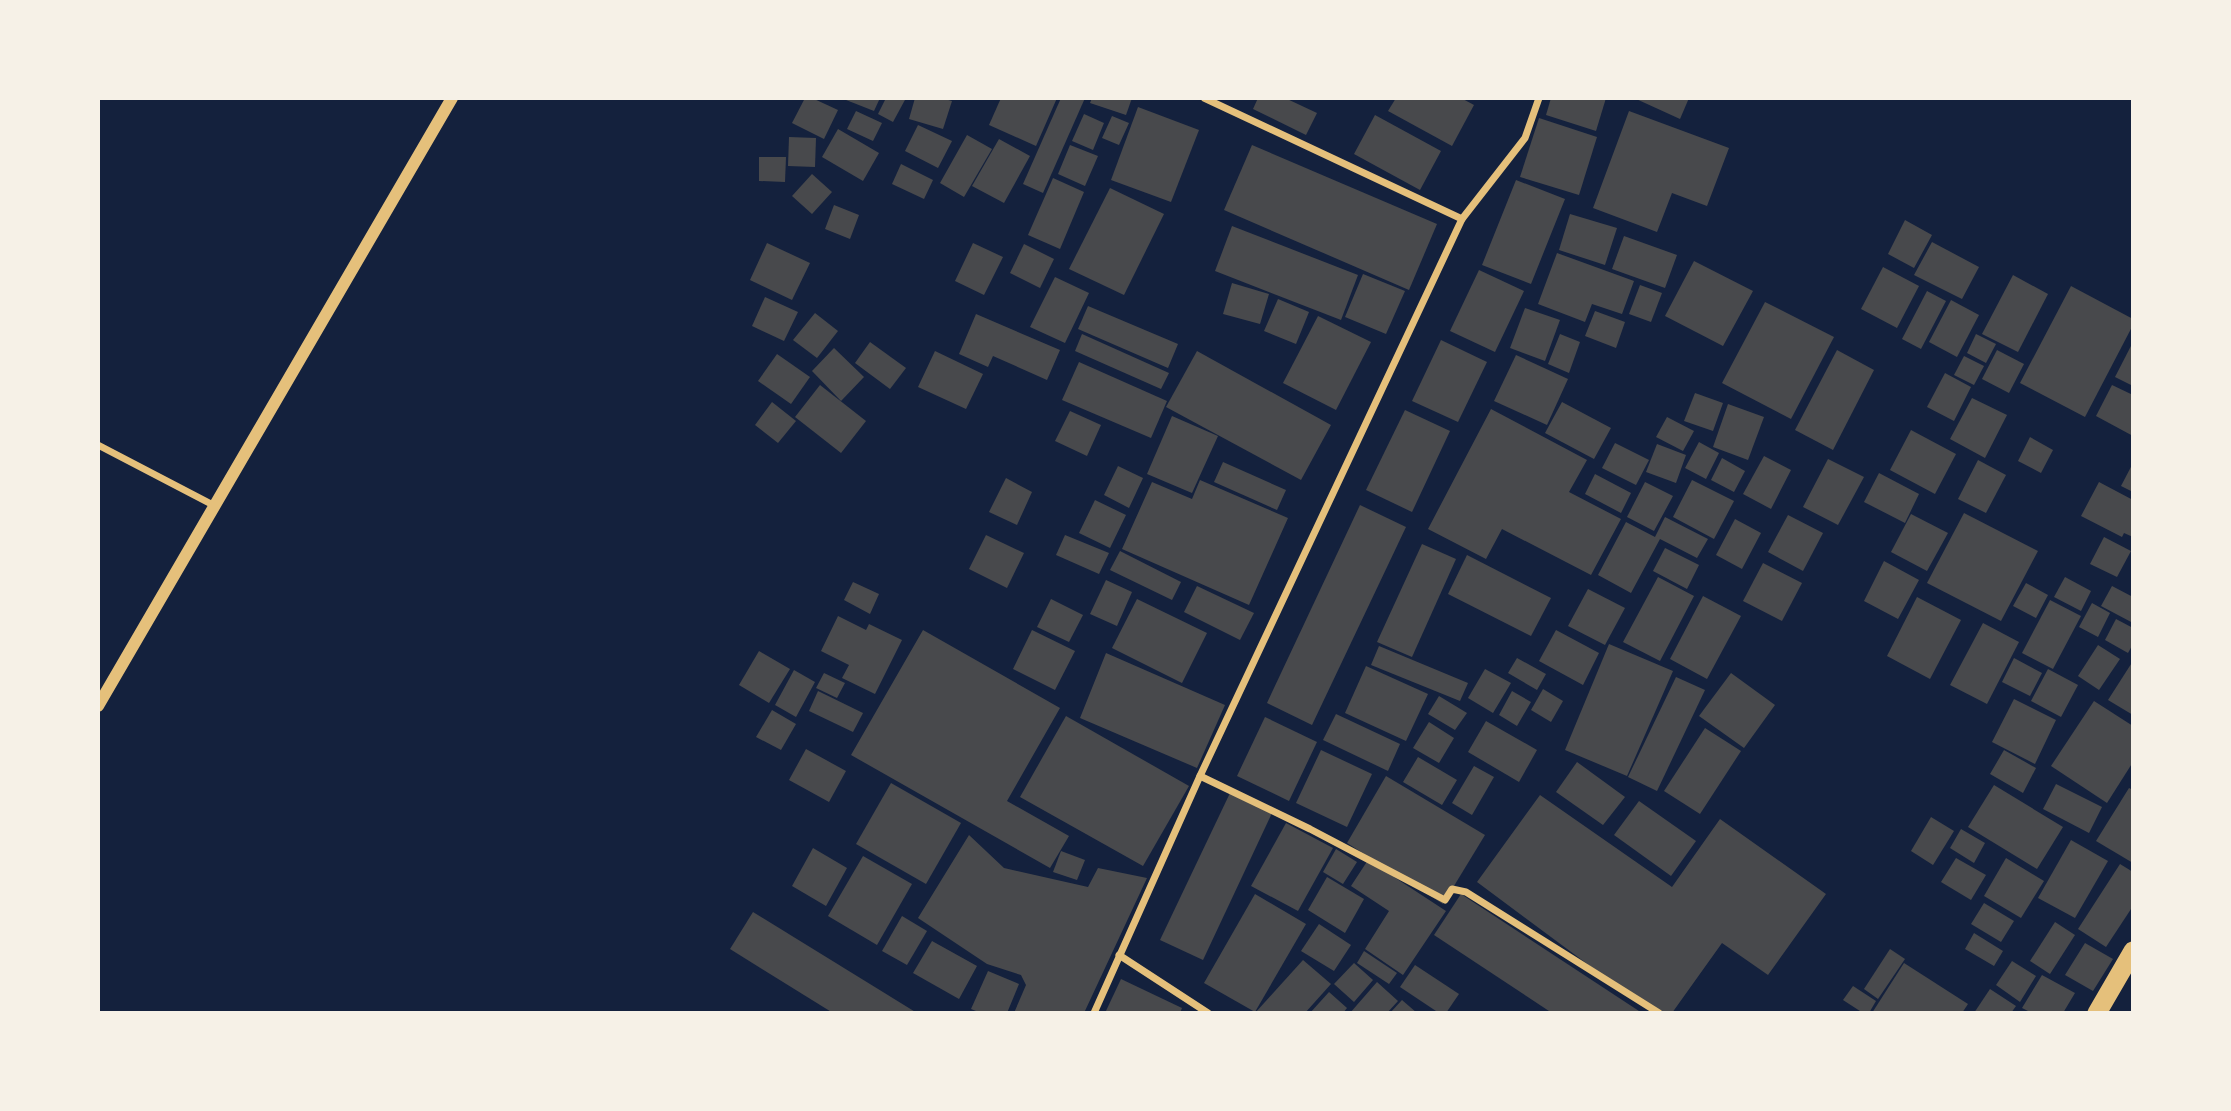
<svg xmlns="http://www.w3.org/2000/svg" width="2231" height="1111" font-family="'DM Sans',sans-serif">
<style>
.building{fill:#48494c}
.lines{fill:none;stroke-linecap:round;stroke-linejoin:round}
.minor{stroke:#e5c07b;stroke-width:7}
.tertiary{stroke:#e5c07b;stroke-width:12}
.trunk{stroke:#e5c07b;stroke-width:19}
</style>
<rect width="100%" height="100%" fill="#14213d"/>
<g class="building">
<path d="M805,98H812L838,110L824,139L792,123Z"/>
<path d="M841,98H880L874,111Z"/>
<path d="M886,98H906L893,122L878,114Z"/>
<path d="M915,98H941L952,101L943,129L909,119Z"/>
<path d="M1001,98H1057L1036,146L989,125Z"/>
<path d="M1061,98H1085L1043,193L1023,184Z"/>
<path d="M1092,98H1132L1126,115L1090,103Z"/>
<path d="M1258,98H1285L1317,113L1306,135L1253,109Z"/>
<path d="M1396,98H1461L1474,105L1452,146L1388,111Z"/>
<path d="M1551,98H1606L1596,131L1546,115Z"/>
<path d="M1634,98H1689L1680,119Z"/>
<path d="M1138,107L1199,130L1171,202L1111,180Z"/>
<path d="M856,111L882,123L873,141L847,129Z"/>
<path d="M1629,111L1729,148L1707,206L1672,193L1657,232L1593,208Z"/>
<path d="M1084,114L1104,123L1093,150L1072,141Z"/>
<path d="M1375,115L1441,151L1420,190L1354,154Z"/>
<path d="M1112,116L1129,123L1119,145L1102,138Z"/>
<path d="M1539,118L1597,137L1579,195L1520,177Z"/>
<path d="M918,125L952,141L938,168L905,151Z"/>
<path d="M838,129L879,153L863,181L822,157Z"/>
<path d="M967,135L992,149L964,197L940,183Z"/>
<path d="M789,137L816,138L815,167L788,166Z"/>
<path d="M999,139L1030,156L1004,203L972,186Z"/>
<path d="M1070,145L1098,156L1085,186L1058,174Z"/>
<path d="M1252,145L1437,224L1409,290L1224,210Z"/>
<path d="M759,157H786L785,182L759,181Z"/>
<path d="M901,164L933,180L924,199L892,184Z"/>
<path d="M812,174L832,192L812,214L792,196Z"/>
<path d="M1053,178L1084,192L1060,249L1028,235Z"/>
<path d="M1516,180L1565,199L1531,284L1482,265Z"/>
<path d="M1110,188L1164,214L1124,295L1069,269Z"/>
<path d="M834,205L859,215L850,239L825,229Z"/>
<path d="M1570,214L1617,228L1605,265L1559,250Z"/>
<path d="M1905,220L1932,235L1914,268L1888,254Z"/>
<path d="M1232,226L1358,275L1341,320L1215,271Z"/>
<path d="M1624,236L1677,255L1665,288L1612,269Z"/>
<path d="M1932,242L1979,267L1962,299L1914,275Z"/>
<path d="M767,243L810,263L792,300L750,280Z"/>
<path d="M973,243L1003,257L984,295L955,281Z"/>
<path d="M1024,244L1054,259L1040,288L1010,273Z"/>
<path d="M1557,253L1634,281L1622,314L1592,304L1585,322L1538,304Z"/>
<path d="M1694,261L1753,291L1723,346L1665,316Z"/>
<path d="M1883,267L1919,286L1897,328L1861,309Z"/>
<path d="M1479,270L1524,291L1495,352L1450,331Z"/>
<path d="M1363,274L1405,291L1386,334L1345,317Z"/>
<path d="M2013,275L2048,294L2018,352L1982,334Z"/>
<path d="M1055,277L1089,293L1065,343L1030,327Z"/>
<path d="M1232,283L1269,294L1260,324L1223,314Z"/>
<path d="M1640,285L1662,293L1651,322L1629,314Z"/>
<path d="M2071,286L2133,319V325L2085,417L2020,383Z"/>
<path d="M1927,291L1946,301L1921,349L1902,339Z"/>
<path d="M765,297L798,312L784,341L752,326Z"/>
<path d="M1278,299L1309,312L1296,344L1264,331Z"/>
<path d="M1951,300L1979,315L1957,357L1929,342Z"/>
<path d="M1765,302L1834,337L1791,419L1722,383Z"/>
<path d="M1088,306L1178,344L1168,368L1078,329Z"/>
<path d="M1525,308L1560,320L1545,361L1510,348Z"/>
<path d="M1595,311L1625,322L1616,348L1585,336Z"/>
<path d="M815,313L838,331L817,358L793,340Z"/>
<path d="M976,314L1060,350L1047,380L993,356L988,367L959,354Z"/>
<path d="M1318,316L1371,342L1336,410L1283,383Z"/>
<path d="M1082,334L1169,373L1161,389L1075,351Z"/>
<path d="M1560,334L1580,342L1569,373L1548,364Z"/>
<path d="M1976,334L1996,344L1986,363L1967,353Z"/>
<path d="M1441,340L1487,362L1458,422L1412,401Z"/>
<path d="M870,342L906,368L890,389L855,363Z"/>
<path d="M2133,342V386L2115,377Z"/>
<path d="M834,348L864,377L841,401L812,371Z"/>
<path d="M1837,350L1874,370L1833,450L1795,430Z"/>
<path d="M1997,350L2024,364L2009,393L1982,379Z"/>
<path d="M935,351L983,374L966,409L918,387Z"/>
<path d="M1197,351L1331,425L1301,480L1166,407Z"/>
<path d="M777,354L810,377L791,404L758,381Z"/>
<path d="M1516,355L1568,379L1547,425L1494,401Z"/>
<path d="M1964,356L1984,366L1974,385L1954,375Z"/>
<path d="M1079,362L1167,401L1151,438L1062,400Z"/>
<path d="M1945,373L1971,387L1954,421L1927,407Z"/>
<path d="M820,385L866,421L841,453L795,417Z"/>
<path d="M2112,385L2133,395V436L2096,416Z"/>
<path d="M1695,393L1723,403L1713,431L1684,421Z"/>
<path d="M1972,398L2007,415L1985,458L1950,439Z"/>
<path d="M772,402L796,421L778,443L755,425Z"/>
<path d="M1562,402L1611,428L1594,459L1545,433Z"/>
<path d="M1728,404L1764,417L1748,460L1713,447Z"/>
<path d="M1491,409L1587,460L1569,492L1621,519L1591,575L1502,529L1486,559L1428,529Z"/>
<path d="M1405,410L1450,431L1412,512L1366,490Z"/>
<path d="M1070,411L1101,425L1087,456L1055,441Z"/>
<path d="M1172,416L1218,436L1192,493L1147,474Z"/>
<path d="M1667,417L1694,431L1683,451L1656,437Z"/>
<path d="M1911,430L1956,454L1935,494L1890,470Z"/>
<path d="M2030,437L2053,450L2041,473L2018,461Z"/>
<path d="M1699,442L1719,453L1706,479L1685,468Z"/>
<path d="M1615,443L1649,460L1636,485L1602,468Z"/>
<path d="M1657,444L1686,455L1676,483L1646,472Z"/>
<path d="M1764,456L1791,470L1771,509L1743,494Z"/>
<path d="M1722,458L1745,471L1734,492L1711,480Z"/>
<path d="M1828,459L1864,477L1838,525L1803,507Z"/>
<path d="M1978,460L2006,475L1986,513L1958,499Z"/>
<path d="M1223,462L1286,490L1277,510L1214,482Z"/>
<path d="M2133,463V492L2121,486Z"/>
<path d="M1118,466L1143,478L1129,508L1104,495Z"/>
<path d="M1879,473L1919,494L1905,523L1864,502Z"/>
<path d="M1595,474L1631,493L1621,513L1585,494Z"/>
<path d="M1006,478L1032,492L1017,525L989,512Z"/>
<path d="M1200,480L1288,518L1249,605L1122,549L1152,482L1192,499Z"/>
<path d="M1692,480L1734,501L1714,539L1673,517Z"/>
<path d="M1645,482L1673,496L1654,531L1627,517Z"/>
<path d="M2099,482L2133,500V537L2124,533L2122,537L2081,516Z"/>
<path d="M1095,500L1126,515L1110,548L1079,533Z"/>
<path d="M1360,505L1406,527L1312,725L1267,703Z"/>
<path d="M1964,513L2038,551L2001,621L1927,583Z"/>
<path d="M1911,514L1948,533L1927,571L1891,552Z"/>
<path d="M1788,515L1823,533L1803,571L1768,552Z"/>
<path d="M1665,517L1708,539L1697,558L1660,539L1631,593L1598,575L1626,522L1655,537Z"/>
<path d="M1735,519L1761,533L1742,569L1716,555Z"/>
<path d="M986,535L1024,553L1007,588L969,569Z"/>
<path d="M1065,535L1109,553L1099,574L1056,555Z"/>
<path d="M2104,537L2131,551L2117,577L2090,564Z"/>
<path d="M1422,544L1456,559L1412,657L1377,642Z"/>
<path d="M1665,548L1699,565L1687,589L1653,571Z"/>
<path d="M1120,551L1181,582L1172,600L1110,570Z"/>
<path d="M1467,555L1551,598L1531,636L1448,594Z"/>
<path d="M1884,561L1919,580L1898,619L1864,601Z"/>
<path d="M1763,563L1802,583L1782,621L1743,601Z"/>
<path d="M1658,577L1694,596L1660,661L1623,642Z"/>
<path d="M2065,577L2091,591L2081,611L2054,597Z"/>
<path d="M1106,580L1132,592L1117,626L1090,614Z"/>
<path d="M853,582L879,594L870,614L844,600Z"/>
<path d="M2026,583L2048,595L2036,618L2013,606Z"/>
<path d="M1197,586L1254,613L1240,640L1184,612Z"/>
<path d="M2112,586L2133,597V623L2101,606Z"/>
<path d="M1588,589L1625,608L1605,645L1568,626Z"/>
<path d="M1703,596L1741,616L1707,679L1670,659Z"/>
<path d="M1917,597L1961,620L1930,679L1887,656Z"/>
<path d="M1051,599L1083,615L1069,642L1037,627Z"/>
<path d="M1137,599L1207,633L1182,683L1112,648Z"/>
<path d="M2050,600L2081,616L2053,669L2022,653Z"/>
<path d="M2092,603L2110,613L2098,637L2079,627Z"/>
<path d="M838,616L866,630L869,624L902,640L875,694L842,678L849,665L821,651Z"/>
<path d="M2116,619L2133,628V644L2128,653L2105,640Z"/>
<path d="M1983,623L2019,642L1987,704L1950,685Z"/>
<path d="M923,630L1060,708L1007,801L1069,836L1050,868L851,755Z"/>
<path d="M1032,630L1075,651L1055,690L1013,669Z"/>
<path d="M1556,630L1599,653L1583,685L1539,661Z"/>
<path d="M1609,644L1673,671L1627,776L1565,750Z"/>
<path d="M2098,645L2120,659L2099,690L2078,676Z"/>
<path d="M1379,646L1468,683L1460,701L1371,665Z"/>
<path d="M759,651L790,669L769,703L739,685Z"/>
<path d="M1106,653L1225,705L1197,768L1080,718Z"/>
<path d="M1517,658L1546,674L1537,690L1508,673Z"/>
<path d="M2014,658L2042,673L2030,696L2002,682Z"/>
<path d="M2133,661V715L2108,700Z"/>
<path d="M1366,666L1428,694L1406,741L1345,713Z"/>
<path d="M1485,669L1511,683L1493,713L1468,698Z"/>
<path d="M2048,669L2078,685L2061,717L2031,701Z"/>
<path d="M794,670L815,682L796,717L775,705Z"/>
<path d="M824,673L845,683L837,698L816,688Z"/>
<path d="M1731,673L1775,705L1744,748L1699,716Z"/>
<path d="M1676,677L1705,690L1657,791L1628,777Z"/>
<path d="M1543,689L1563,701L1551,722L1531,710Z"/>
<path d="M818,691L863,713L853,732L809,711Z"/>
<path d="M1512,691L1531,702L1517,726L1499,715Z"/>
<path d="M1439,696L1467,713L1455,730L1428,714Z"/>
<path d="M2014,699L2056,720L2035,764L1992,742Z"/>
<path d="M2094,701L2133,726V762L2107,803L2051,766Z"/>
<path d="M772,710L796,724L781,750L756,737Z"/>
<path d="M1336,714L1400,744L1388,771L1323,740Z"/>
<path d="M1066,716L1189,786L1143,866L1020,797Z"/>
<path d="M1265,717L1317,742L1289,801L1237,776Z"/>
<path d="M1486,721L1537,750L1519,782L1468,752Z"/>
<path d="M1429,722L1454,738L1439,763L1413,748Z"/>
<path d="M1705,728L1741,751L1700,814L1664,791Z"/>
<path d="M806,749L846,771L829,802L789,780Z"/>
<path d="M1321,750L1372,774L1347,827L1296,803Z"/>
<path d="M2004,750L2036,768L2023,793L1990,774Z"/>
<path d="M1418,757L1457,780L1442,805L1403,782Z"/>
<path d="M1577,762L1625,797L1603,825L1556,792Z"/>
<path d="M1474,766L1494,777L1472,815L1452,803Z"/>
<path d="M1386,776L1485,835L1443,904L1347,843Z"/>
<path d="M891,783L961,823L926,884L856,844Z"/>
<path d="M2056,784L2102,807L2089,833L2043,809Z"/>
<path d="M1994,785L2063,827L2037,869L1968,827Z"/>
<path d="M2129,788L2133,790V863L2096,841Z"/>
<path d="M1230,793L1272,813L1203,960L1160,940Z"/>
<path d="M1540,795L1672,887L1720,819L1826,894L1768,975L1722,943L1672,1013H1661L1617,986L1477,882Z"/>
<path d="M1639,801L1696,841L1671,876L1614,835Z"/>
<path d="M1931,817L1954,831L1933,865L1911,851Z"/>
<path d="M1286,823L1333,848L1298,911L1251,886Z"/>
<path d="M1961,829L1985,843L1974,863L1950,848Z"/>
<path d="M969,835L1004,868L1088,887L1098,868L1147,878L1084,1013H1014L1026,985L1021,975L987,964L918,918Z"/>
<path d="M2071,840L2108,861L2075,918L2038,898Z"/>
<path d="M813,848L847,868L826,906L792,886Z"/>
<path d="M1336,849L1357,862L1343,884L1323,872Z"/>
<path d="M1061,851L1085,860L1077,880L1053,872Z"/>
<path d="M863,856L912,884L877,945L828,916Z"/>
<path d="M1956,858L1986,875L1971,900L1941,882Z"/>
<path d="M2006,858L2044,881L2021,918L1984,896Z"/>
<path d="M1368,860L1446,911L1403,975L1365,949L1389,911L1351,886Z"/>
<path d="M2120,864L2133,872V906L2106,947L2078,929Z"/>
<path d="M1327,877L1364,899L1345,933L1308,910Z"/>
<path d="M1255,894L1306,924L1255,1012L1204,983Z"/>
<path d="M1461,894L1642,1013H1552L1434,935Z"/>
<path d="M1984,903L2014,921L2001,942L1971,924Z"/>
<path d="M753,912L917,1013H833L730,949Z"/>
<path d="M902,916L927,931L907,965L882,951Z"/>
<path d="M2055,922L2075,935L2050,974L2030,961Z"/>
<path d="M1319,924L1351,945L1334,971L1301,951Z"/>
<path d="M1974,933L2003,951L1994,966L1965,949Z"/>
<path d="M932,941L977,966L959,999L913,973Z"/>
<path d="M2085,943L2113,959L2093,991L2065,975Z"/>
<path d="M1890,949L1905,959L1878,999L1864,989Z"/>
<path d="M1364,951L1397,973L1389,984L1357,963Z"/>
<path d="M1303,960L1331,984L1305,1013H1255Z"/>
<path d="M2012,961L2036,976L2020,1002L1996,985Z"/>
<path d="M1354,963L1373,980L1354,1002L1334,984Z"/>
<path d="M1904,963L1968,1004L1962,1013H1872Z"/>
<path d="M1415,965L1459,994L1446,1013H1439L1400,987Z"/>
<path d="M988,971L1019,984L1007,1013H981L971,1009Z"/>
<path d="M2042,975L2075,993L2063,1013H2032L2022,1008Z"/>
<path d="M1121,979L1182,1008L1180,1013H1105Z"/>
<path d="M1377,982L1398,1001L1387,1013H1350Z"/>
<path d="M1853,986L1876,1001L1869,1013H1863L1843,1000Z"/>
<path d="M1990,989L2016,1006L2011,1013H1974Z"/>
<path d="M1329,992L1347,1008L1343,1013H1310Z"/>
<path d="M1402,1000L1417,1013H1390Z"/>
</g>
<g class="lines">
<g class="minor">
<path d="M1462,219L1525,138L1539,98"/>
<path d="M98,445L215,506"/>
<path d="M1200,776L1310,829L1445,900L1452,889L1466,892L1659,1013"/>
<path d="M1119,955L1208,1013"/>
<path d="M1094,1013L1200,776L1462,219L1204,98"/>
</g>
<path class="tertiary" d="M98,706L452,98"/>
<path class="trunk" d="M2097,1013L2133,951"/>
</g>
<rect width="2231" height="1111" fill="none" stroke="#f6f1e7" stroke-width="200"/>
</svg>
